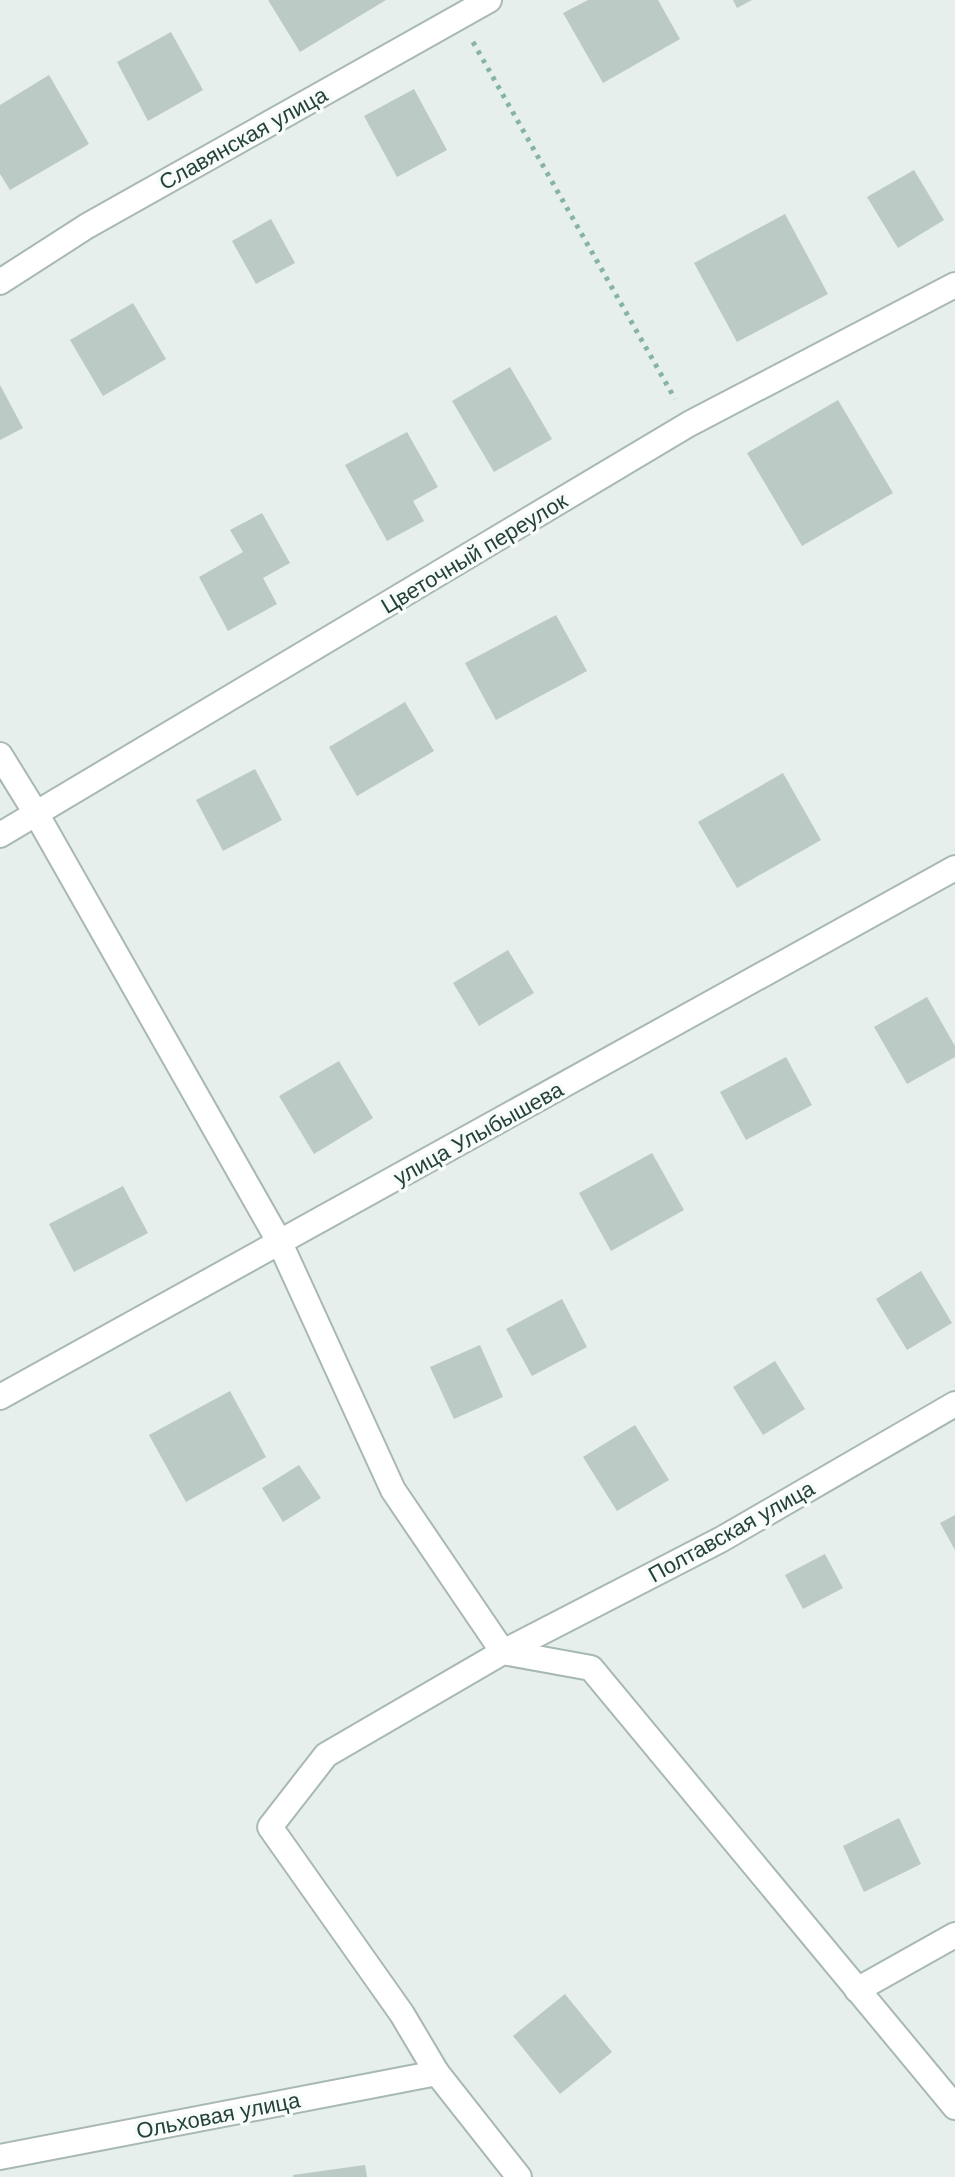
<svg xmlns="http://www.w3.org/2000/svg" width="955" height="2177" font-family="Helvetica,sans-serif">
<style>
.building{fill:#bbcac4}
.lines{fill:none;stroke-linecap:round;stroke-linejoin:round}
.minor-casing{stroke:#a8b8b2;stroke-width:28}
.path{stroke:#86b3a5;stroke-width:5;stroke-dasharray:4 6;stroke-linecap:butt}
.minor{stroke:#fff;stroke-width:24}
.labels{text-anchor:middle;stroke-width:7;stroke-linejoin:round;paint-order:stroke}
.street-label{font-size:22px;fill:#24423a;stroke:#f7fbf9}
</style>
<rect width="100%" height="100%" fill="#e6efeb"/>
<g class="building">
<path d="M268,0H386L300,52Z"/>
<path d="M588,0H658L680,39L603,83L563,13Z"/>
<path d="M733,0H752L737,8Z"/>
<path d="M171,32L203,90L148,121L117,62Z"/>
<path d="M49,75L89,144L10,190L0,174V105Z"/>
<path d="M414,89L447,150L397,177L364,116Z"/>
<path d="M914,170L944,220L898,248L867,197Z"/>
<path d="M785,214L828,294L737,342L694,263Z"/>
<path d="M271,219L295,263L256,284L232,241Z"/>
<path d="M133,303L166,359L103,396L70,340Z"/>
<path d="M510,367L552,439L494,472L452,401Z"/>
<path d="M0,385L23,428L0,440Z"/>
<path d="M838,400L893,493L802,546L747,453Z"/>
<path d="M407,432L438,487L413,501L424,521L387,541L345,465Z"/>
<path d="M262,513L290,563L263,578L277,604L228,631L199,577L243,552L230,530Z"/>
<path d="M556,615L587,671L496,720L465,663Z"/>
<path d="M405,702L434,751L357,796L329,747Z"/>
<path d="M255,769L282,820L223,851L196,800Z"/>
<path d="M783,773L821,840L737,888L698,822Z"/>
<path d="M508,950L534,993L479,1026L453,983Z"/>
<path d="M927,997L955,1046V1057L907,1084L874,1027Z"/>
<path d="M786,1057L812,1105L746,1140L720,1092Z"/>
<path d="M339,1061L373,1118L314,1154L279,1096Z"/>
<path d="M652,1153L684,1210L611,1251L579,1193Z"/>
<path d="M123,1186L148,1233L74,1272L49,1224Z"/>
<path d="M921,1271L952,1323L907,1350L876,1299Z"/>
<path d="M562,1299L587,1347L532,1376L506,1329Z"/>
<path d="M480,1345L503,1397L454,1419L430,1367Z"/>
<path d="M775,1361L805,1409L763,1435L733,1387Z"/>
<path d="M230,1391L266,1457L186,1502L149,1435Z"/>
<path d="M635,1425L669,1480L617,1511L583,1457Z"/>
<path d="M299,1465L321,1498L283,1522L262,1488Z"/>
<path d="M955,1515V1550L940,1523Z"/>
<path d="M825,1554L843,1588L803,1609L785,1575Z"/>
<path d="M899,1818L921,1864L864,1892L843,1846Z"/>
<path d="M565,1994L612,2052L560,2094L513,2036Z"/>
<path d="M365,2165L367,2177H293V2175Z"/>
</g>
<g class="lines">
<g class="minor-casing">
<g id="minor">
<path d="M0,282L87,226L489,0"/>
<path d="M0,755L37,815L280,1243L393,1490L503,1652L591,1668L955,2107"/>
<path d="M0,835L689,424L955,285"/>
<path d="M0,1397L955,868"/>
<path d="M857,1990L955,1935"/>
<path d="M0,2157L437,2073"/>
<path d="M519,2177L437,2073L402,2014L270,1827L326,1755L503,1652L722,1539L955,1404"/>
</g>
</g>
<path class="path" d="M473,42L675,399"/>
<use href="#minor" class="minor"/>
</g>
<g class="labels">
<g class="street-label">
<text transform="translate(243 138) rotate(-29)" y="8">Славянская улица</text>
<text transform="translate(474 553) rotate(-31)" y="8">Цветочный переулок</text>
<text transform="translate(478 1133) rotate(-29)" y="8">улица Улыбышева</text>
<text transform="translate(731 1531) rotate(-29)" y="8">Полтавская улица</text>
<text transform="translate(218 2115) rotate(-11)" y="8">Ольховая улица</text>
</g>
</g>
</svg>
